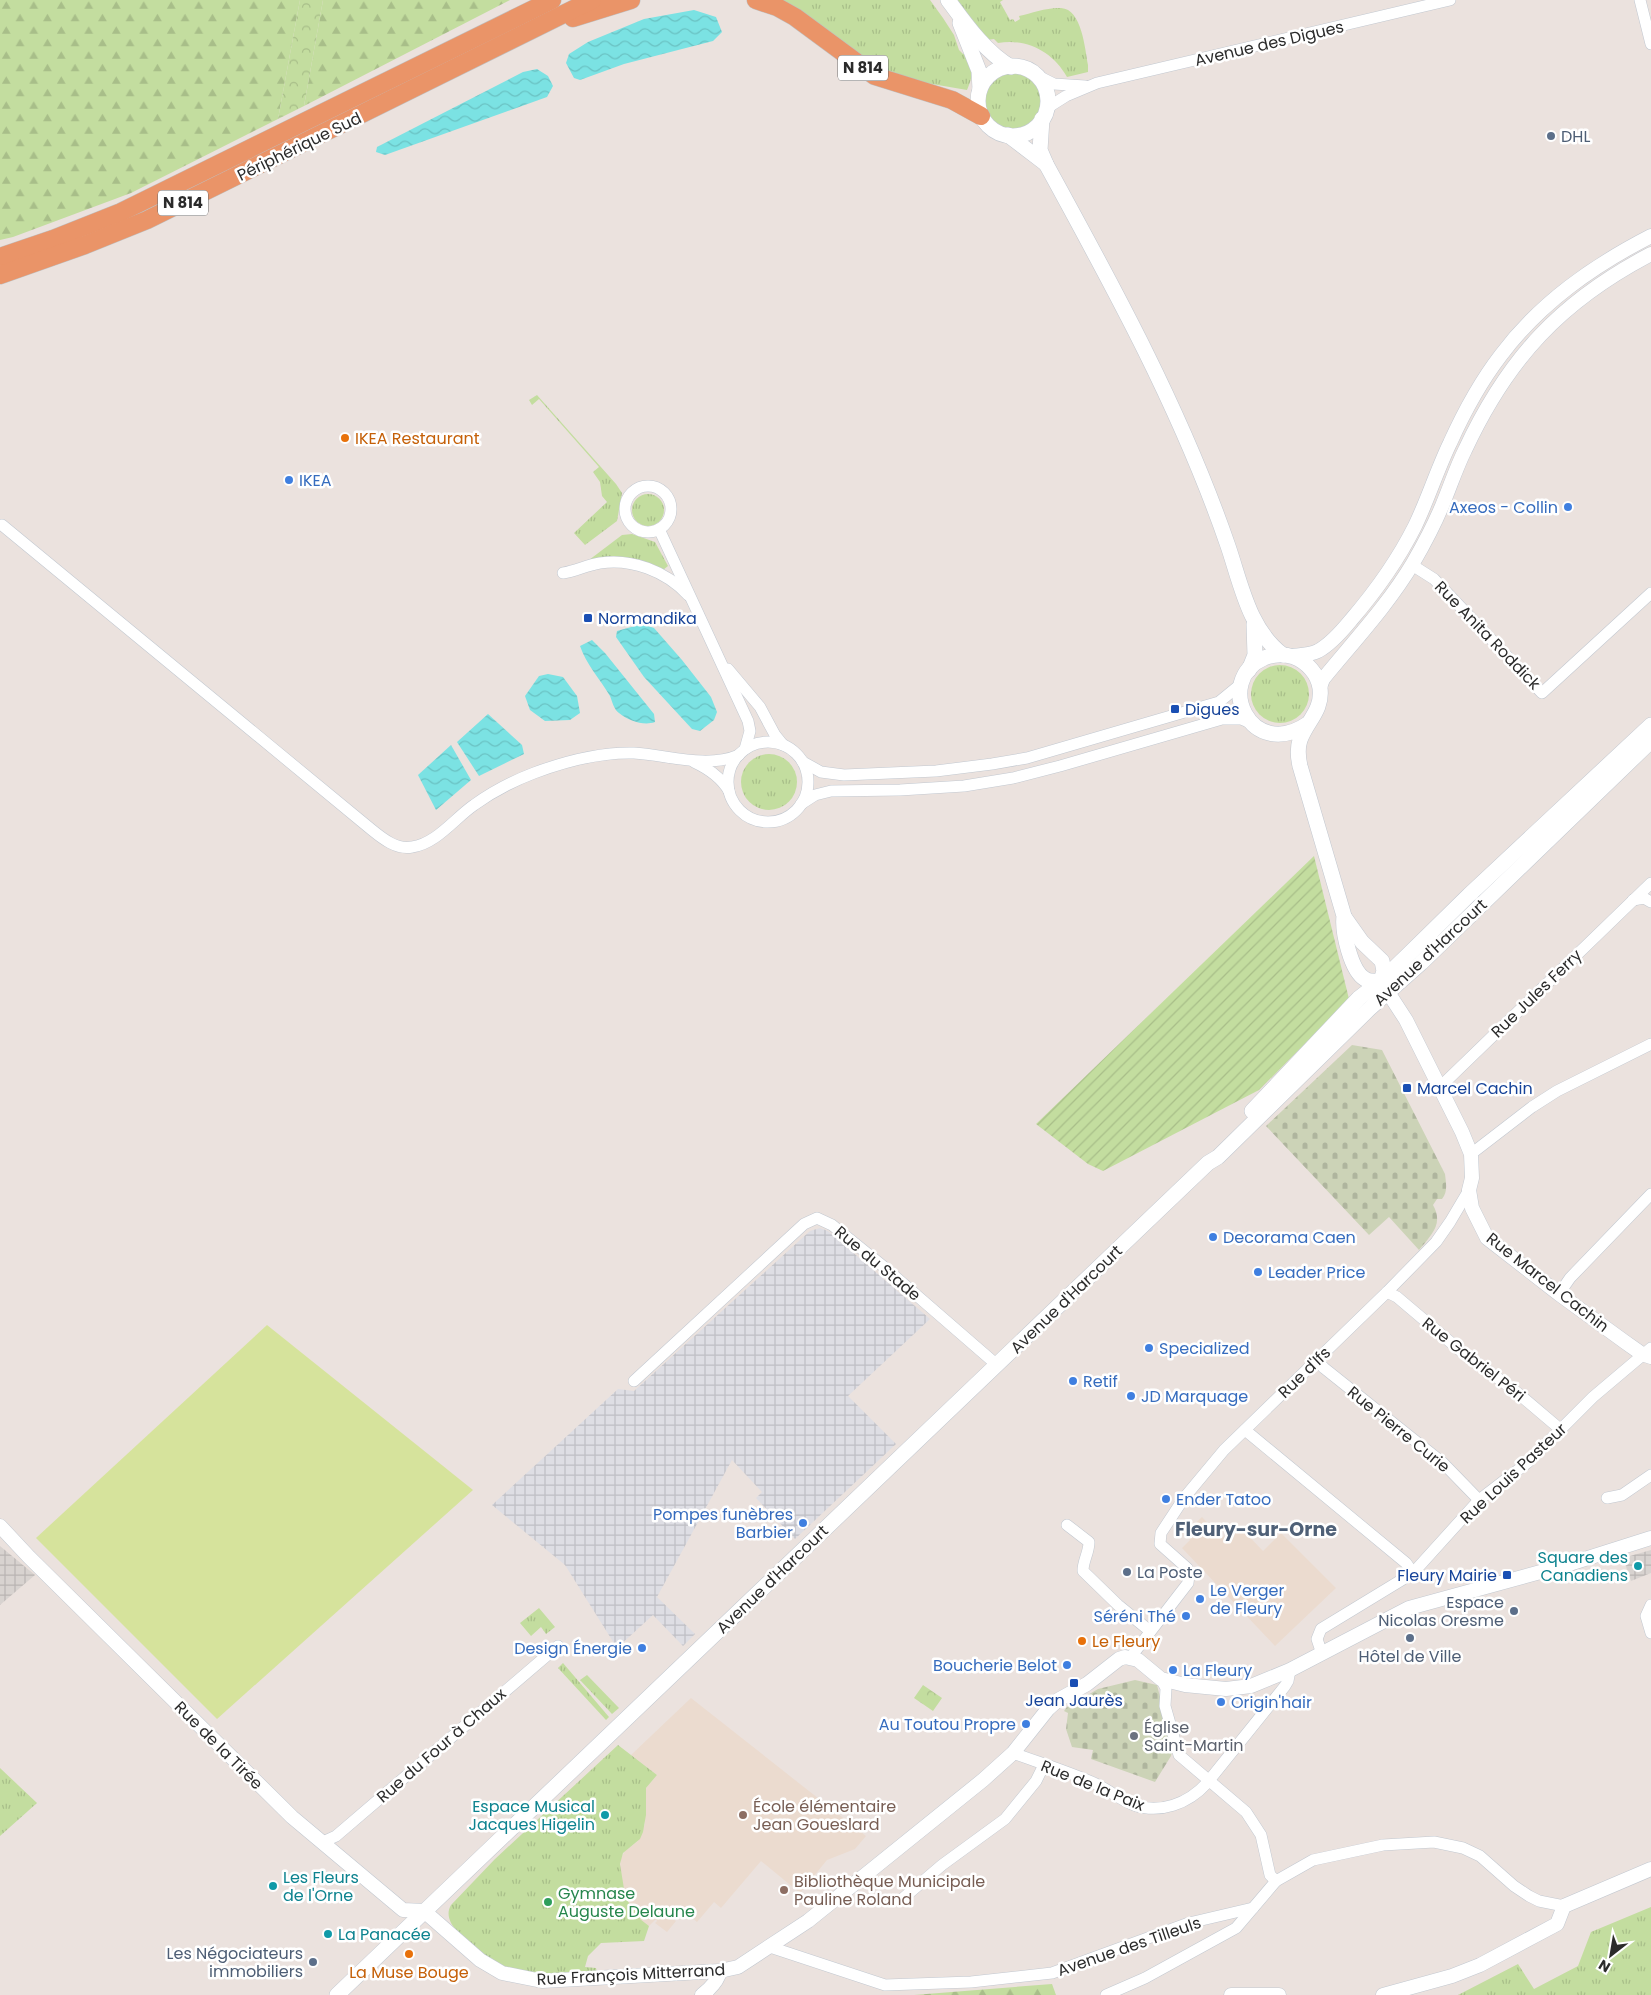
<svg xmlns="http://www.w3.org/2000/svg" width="1651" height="1995" font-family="Poppins,sans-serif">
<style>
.industrial{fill:url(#industrial-grid)}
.education{fill:#ebdbcf}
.grass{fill:url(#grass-tufts)}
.forest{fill:url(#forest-firs)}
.cemetery{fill:url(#cemetery-stones)}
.park{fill:url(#park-crowns)}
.garden{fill:url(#garden-furrows)}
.pitch{fill:#d6e39c}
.plaza{fill:url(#plaza-grid)}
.water{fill:url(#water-waves)}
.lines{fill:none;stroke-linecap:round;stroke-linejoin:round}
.minor-casing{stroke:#c2c8d0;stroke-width:12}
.tertiary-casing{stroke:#c2c8d0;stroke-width:15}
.secondary-casing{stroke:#c2c8d0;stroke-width:16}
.trunk-casing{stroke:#bfbfbf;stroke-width:19}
.minor{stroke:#fff;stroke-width:11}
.tertiary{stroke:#fff;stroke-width:14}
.secondary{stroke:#fff;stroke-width:15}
.trunk{stroke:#ea9468;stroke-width:18}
.service-dot{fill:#5c6f8a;stroke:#fff;stroke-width:2}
.food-dot{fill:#e8710a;stroke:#fff;stroke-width:2}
.shop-dot{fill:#3f7fe0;stroke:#fff;stroke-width:2}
.transit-dot{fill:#1a4fb4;stroke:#fff;stroke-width:2}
.culture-dot{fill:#0f9aa8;stroke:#fff;stroke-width:2}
.worship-dot{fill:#6b7280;stroke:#fff;stroke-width:2}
.education-dot{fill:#8d6e63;stroke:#fff;stroke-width:2}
.leisure-dot{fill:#2e9e5b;stroke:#fff;stroke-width:2}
.labels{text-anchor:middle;stroke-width:5;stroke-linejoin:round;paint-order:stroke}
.shield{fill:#fff;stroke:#6b6b6b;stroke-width:1}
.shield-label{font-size:15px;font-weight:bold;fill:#2b2b2b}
.street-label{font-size:16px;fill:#2b2b2b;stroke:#fff}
.service-label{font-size:16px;fill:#4e5e75;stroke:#fff;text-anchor:start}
.food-label{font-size:16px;fill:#c56008;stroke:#fff;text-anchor:start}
.shop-label{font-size:16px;fill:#366cbe;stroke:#fff;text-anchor:start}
.transit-label{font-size:16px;fill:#164399;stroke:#fff;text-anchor:start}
.culture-label{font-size:16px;fill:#0d838f;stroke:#fff;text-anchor:end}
.worship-label{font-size:16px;fill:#5b616d;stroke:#fff;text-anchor:start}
.education-label{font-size:16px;fill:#785e54;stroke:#fff;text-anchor:start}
.leisure-label{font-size:16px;fill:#27864d;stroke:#fff;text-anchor:start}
.quarter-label{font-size:19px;font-weight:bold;fill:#4f6077;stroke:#fff}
</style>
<defs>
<pattern id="industrial-grid" width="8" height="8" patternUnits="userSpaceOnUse" patternTransform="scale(1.25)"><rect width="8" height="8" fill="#dedee4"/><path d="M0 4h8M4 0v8" fill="none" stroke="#bfbfc4"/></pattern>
<pattern id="grass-tufts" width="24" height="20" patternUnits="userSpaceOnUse" patternTransform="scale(1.25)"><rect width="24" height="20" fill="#c3dd9f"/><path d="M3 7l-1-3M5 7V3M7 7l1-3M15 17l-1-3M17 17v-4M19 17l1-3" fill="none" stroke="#a8be89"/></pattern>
<pattern id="forest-firs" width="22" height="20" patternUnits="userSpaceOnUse" patternTransform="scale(1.25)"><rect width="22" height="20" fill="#c3dd9f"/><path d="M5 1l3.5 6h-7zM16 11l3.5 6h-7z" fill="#a8be89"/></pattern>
<pattern id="cemetery-stones" width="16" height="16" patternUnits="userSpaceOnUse" patternTransform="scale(1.25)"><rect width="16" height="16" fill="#ccd3b7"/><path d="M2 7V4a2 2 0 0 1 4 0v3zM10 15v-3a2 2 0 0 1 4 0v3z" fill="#afb59e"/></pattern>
<pattern id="park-crowns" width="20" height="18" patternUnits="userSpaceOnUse" patternTransform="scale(1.25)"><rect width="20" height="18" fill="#c3dd9f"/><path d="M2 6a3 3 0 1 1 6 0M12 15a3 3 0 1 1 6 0" fill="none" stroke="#a8be89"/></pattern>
<pattern id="garden-furrows" width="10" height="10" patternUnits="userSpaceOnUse" patternTransform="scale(1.25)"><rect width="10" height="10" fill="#c3dd9f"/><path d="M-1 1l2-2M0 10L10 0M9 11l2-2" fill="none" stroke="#a8be89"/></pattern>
<pattern id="plaza-grid" width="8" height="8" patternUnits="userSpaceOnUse" patternTransform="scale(1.25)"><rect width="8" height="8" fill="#d8d3d0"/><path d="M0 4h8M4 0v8" fill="none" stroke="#bab5b3"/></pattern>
<pattern id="water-waves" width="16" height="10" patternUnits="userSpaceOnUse" patternTransform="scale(1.25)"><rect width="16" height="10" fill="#7be2e3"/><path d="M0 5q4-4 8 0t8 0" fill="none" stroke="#6ac2c3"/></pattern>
</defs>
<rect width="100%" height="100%" fill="#ebe2de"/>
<path class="industrial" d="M820,1228L828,1231L930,1319L848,1396L896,1444L795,1539L756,1498L762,1492L732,1460L657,1597L695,1634L683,1646L653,1615L617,1648L565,1565L492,1505L618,1389L634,1391L810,1231Z"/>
<g class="education">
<path d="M1202,1517L1222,1538L1237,1524L1263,1551L1281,1533L1336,1588L1275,1646L1182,1548L1190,1540L1184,1534Z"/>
<path d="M691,1698L866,1836L855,1849L827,1860L800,1893L761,1861L721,1908L714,1902L697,1922L685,1912L689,1907L687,1905L673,1919L676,1921L667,1932L655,1923L657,1921L656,1919L649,1926L640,1919L642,1915L629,1903L623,1891L620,1867L621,1858L625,1851L638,1841L645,1824L646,1788L657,1775L631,1755Z"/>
</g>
<g class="grass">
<path d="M771,0H930L943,18L954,35L959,50L963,54L968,53C973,70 974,74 967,90L897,78L875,70Z"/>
<path d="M955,0H1003L1000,2L1010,20L1013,19L1015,22L1020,19L1019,16C1032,13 1048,7 1061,8C1082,9 1085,49 1088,65V72L1067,77C1053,52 1027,38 998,43L994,39L987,40Z"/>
<circle cx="1013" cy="102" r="29"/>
<path d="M537,395L616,484L622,493L617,521L585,545L574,533L607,502L602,496L600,482L593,472L599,467L539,399L532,405L529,400Z"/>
<circle cx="648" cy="510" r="16"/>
<path d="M632,534L655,542L668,566L663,570L589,560L622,535Z"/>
<circle cx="1280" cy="694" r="29"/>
<circle cx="769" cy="782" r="28"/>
<path d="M539,1608L555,1627L546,1634L541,1627L531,1636L520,1623Z"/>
<path d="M563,1663L609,1717L606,1720L558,1668Z"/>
<path d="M587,1675L619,1708L612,1714L580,1680Z"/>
<path d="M618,1745L657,1775L646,1788V1815L643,1832L640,1839L623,1853L620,1864L625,1895L629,1903L642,1915L640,1919L649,1926L644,1941L601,1943L588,1956L585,1967L596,1968L597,1973C560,1974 520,1980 487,1958C477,1951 467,1941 458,1932C451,1925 445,1915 451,1905L495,1859Z"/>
<path d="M0,1768L37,1803L0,1836Z"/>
<path d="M1651,1907V1995H1458L1518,1964L1534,1989L1578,1966L1591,1932Z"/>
</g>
<g class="forest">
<path d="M0,0H300L278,119L131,193L13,237L0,240Z"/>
<path d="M323,0H510L304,106Z"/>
<path d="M1052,1984L1056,1995H914Z"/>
</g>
<g class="cemetery">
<path d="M1352,1045L1382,1050L1445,1174C1446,1183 1448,1192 1442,1199H1437L1433,1205C1444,1224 1431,1235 1419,1250L1389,1217L1369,1235L1266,1126Z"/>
<path d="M1135,1680L1157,1685L1173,1747L1171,1756L1155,1782L1091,1759L1093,1750L1072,1747L1066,1729L1068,1713L1064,1711L1067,1707L1098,1689Z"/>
</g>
<g class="park">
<path d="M300,0H323L304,106L278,119Z"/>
<path d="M923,1685L942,1698L933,1711L914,1698Z"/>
</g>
<path class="garden" d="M1314,856L1349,999L1259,1090L1103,1171L1088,1164L1036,1124Z"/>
<path class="pitch" d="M267,1325L473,1490L217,1719L36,1538Z"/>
<g class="plaza">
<path d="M0,1546L35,1575L0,1605Z"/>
<path d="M1651,1550V1573L1631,1581L1623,1558Z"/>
</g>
<g class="water">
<path d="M694,10L716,17L722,32L713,41L624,64L580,80L574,78L566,63L569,54L588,42L644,19Z"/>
<path d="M537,69L548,76L553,86L547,97L385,155L376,152L377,147L523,72Z"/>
<path d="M642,624L654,628L682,660L711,697L717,712L714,720L700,731L692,729L644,677L616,637L617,631Z"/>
<path d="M592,640L605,653L654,714L655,722C644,726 629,721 619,713C614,710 612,701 610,696C600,679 586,664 580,646Z"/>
<path d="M548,674L563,677L577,696L580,713L570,720L545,721L530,710L525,696L539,676Z"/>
<path d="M488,714L522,745L524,754L479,776L457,742Z"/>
<path d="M451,745L471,780L436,810L418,775Z"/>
</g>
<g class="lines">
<g class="minor-casing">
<g id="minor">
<path d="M1640,0L1651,44"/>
<path d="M1032,73L1054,84L1085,86"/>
<path d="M1047,108L1066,96L1097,83L1450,0"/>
<circle cx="648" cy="509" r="23"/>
<path d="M2,525L372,830C383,839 397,850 412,847C436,844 455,818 474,805C492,792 513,781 534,773C566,761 599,752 634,753C668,755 706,769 739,755"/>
<path d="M659,529L748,721L750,731L745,749"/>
<path d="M1412,565L1434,579L1542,693L1651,593"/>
<path d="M563,573C576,571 587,565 600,563C631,558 666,571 688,595"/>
<path d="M728,669L760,707L775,735L783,745"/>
<circle cx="768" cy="782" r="40"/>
<path d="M694,762C709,769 721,777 729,791"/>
<path d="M803,762L821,772L844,775L936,771L992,764L1027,758L1219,702L1241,684"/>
<path d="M801,804L815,795L831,791L900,790L964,786L1013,778L1060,766L1222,719H1241L1253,724"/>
<path d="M1633,900L1644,898L1651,902"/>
<path d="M1440,1087L1651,883"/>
<path d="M1471,1154L1532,1107L1557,1091L1651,1044"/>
<path d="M1387,1292L1397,1297L1462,1352L1514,1390L1560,1429"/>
<path d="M1559,1294L1570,1278L1651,1194"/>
<path d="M1316,1360L1324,1368L1443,1463L1479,1500"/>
<path d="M634,1381L804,1224L817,1218L832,1225L884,1267L997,1365"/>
<path d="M1245,1430L1406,1563L1413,1573"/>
<path d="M1607,1498L1622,1495L1651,1475"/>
<path d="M1067,1525L1089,1542C1089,1553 1083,1560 1083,1571L1118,1605L1150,1631"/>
<path d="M1651,1605L1646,1616L1651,1633"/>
<path d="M1322,1654L1317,1639L1321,1629L1413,1573L1479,1500L1527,1463L1593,1397L1651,1348"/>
<path d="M1130,1658L1188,1583L1189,1575L1187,1568L1160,1544L1161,1533L1184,1498L1224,1450L1387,1292L1436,1242L1450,1222L1469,1190"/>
<path d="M1161,1679L1166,1688L1165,1706L1179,1755L1246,1812L1261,1835L1270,1875L1276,1881"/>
<path d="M1013,1753C1040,1763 1069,1772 1096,1784C1109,1790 1120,1800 1134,1805C1160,1814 1188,1804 1207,1783L1285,1686L1288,1681L1290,1670"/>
<path d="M323,1842L336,1836L558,1646"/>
<path d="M901,1900L942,1865L1005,1819L1036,1781L1044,1765"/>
<path d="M770,1947L885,1985L971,1982L1052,1973L1189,1923L1253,1908"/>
<path d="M1106,1995L1145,1978L1236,1928L1276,1881L1313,1860L1383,1845L1434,1842L1463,1848L1480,1856L1514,1886L1529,1896L1539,1901L1564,1906"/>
</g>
</g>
<g class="tertiary-casing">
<g id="tertiary">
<path d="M1292,656C1301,655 1310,655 1318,651C1331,644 1342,631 1351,620C1375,592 1398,560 1415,526C1428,499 1437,470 1450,443C1464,412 1481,381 1501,355C1541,302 1593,266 1651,236"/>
<path d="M1320,687L1323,679C1354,641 1388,605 1413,563C1424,544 1434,525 1442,506C1450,487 1456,468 1465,450C1508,358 1561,301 1651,254"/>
<path d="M1382,983L1406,1020L1462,1132L1471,1154L1472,1178L1469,1190L1472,1208L1487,1238L1559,1294L1625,1342L1642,1354L1651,1357"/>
<path d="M0,1526L29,1557L292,1817L403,1910L424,1911L480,1960L502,1973L542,1981L720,1971L738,1967L808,1921L983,1780L1013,1753L1048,1709L1058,1700L1087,1684L1119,1659L1125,1657L1138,1660L1161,1679L1185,1685L1226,1689L1251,1686L1290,1670L1409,1608L1566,1565L1651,1538"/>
<path d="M702,1995C711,1988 718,1981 720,1971"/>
<path d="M1231,1995H1279"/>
<path d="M1383,1995L1452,1976L1480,1965L1557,1924L1564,1906L1651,1869"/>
</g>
</g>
<g class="secondary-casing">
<g id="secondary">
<path d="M948,0C965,23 985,52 1011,67"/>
<path d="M960,23L979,71L980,89"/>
<circle cx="1013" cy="101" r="35"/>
<path d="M1042,119L1040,150L1046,164C1114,288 1182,412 1228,546C1241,584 1249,630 1283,655"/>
<path d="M1008,135L1046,164"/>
<path d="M1249,670L1255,655L1254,624"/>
<path d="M1309,723C1250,764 1213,680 1264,658C1274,654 1285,654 1294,657C1307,662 1318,674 1320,688C1323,710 1307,721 1300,740C1297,749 1298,757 1300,766L1344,916C1342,932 1351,971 1365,979C1369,982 1376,981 1381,981"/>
<path d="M1345,918L1362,942L1382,961L1384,971L1381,981"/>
<path d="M1252,1111L1359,998L1381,981L1411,952L1469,895L1651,725"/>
<path d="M337,1995L1208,1163L1218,1157L1369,1009L1421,963L1651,741"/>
</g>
</g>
<g class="trunk-casing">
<g id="trunk">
<path d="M756,0L777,7L795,17L875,76L952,100L981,116"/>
<path d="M573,18L631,0"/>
<path d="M0,257L53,239L121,212L552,0"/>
<path d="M0,275L85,245L147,220L592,0"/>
</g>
</g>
<use href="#minor" class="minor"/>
<use href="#tertiary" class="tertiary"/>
<use href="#secondary" class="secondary"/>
<use href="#trunk" class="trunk"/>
</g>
<g class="service-dot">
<circle cx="1551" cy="136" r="5"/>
<circle cx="1127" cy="1572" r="5"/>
<circle cx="1514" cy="1611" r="5"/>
<circle cx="1410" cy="1638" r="5"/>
<circle cx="313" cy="1962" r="5"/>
</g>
<g class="food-dot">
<circle cx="345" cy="438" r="5"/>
<circle cx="1082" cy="1641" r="5"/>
<circle cx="409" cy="1954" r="5"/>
</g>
<g class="shop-dot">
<circle cx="289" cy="480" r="5"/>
<circle cx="1568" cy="507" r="5"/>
<circle cx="1213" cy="1237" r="5"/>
<circle cx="1258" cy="1272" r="5"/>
<circle cx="1149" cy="1348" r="5"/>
<circle cx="1073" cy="1381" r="5"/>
<circle cx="1131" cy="1396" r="5"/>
<circle cx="1166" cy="1499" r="5"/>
<circle cx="803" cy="1523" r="5"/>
<circle cx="1200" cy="1599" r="5"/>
<circle cx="1186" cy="1616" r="5"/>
<circle cx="642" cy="1648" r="5"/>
<circle cx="1067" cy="1665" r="5"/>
<circle cx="1173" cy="1670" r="5"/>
<circle cx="1221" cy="1702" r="5"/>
<circle cx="1026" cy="1724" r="5"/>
</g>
<g class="transit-dot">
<rect x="583" y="613" width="10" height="10" rx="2.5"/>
<rect x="1170" y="704" width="10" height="10" rx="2.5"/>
<rect x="1402" y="1083" width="10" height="10" rx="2.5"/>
<rect x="1502" y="1570" width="10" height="10" rx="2.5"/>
<rect x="1069" y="1678" width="10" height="10" rx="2.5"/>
</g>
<g class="culture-dot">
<circle cx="1638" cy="1566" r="5"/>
<circle cx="605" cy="1815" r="5"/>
<circle cx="273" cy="1886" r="5"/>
<circle cx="328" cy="1934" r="5"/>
</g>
<circle class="worship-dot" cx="1134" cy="1736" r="5"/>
<g class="education-dot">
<circle cx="743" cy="1815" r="5"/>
<circle cx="784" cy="1890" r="5"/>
</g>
<circle class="leisure-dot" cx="548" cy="1902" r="5"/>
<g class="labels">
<g class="shield">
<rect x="838" y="55.5" width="50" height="25" rx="4"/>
<rect x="158" y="190.5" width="50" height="25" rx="4"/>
</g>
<g class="shield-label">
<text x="863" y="73">N 814</text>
<text x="183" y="208">N 814</text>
</g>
<g class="street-label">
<text transform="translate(1269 43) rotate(-13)" y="6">Avenue des Digues</text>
<text transform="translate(299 146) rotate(-26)" y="6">Périphérique Sud</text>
<text transform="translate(1488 635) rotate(46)" y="6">Rue Anita Roddick</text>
<text transform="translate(1430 952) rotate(-43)" y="6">Avenue d'Harcourt</text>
<text transform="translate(1536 993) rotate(-44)" y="6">Rue Jules Ferry</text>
<text transform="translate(878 1263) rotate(40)" y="6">Rue du Stade</text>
<text transform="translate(1548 1282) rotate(38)" y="6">Rue Marcel Cachin</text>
<text transform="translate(1066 1299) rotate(-44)" y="6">Avenue d'Harcourt</text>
<text transform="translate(1474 1359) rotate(38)" y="6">Rue Gabriel Péri</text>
<text transform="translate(1304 1372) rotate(-44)" y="6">Rue d'Ifs</text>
<text transform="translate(1399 1429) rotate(39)" y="6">Rue Pierre Curie</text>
<text transform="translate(1513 1473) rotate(-43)" y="6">Rue Louis Pasteur</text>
<text transform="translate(772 1579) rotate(-44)" y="6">Avenue d'Harcourt</text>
<text transform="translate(219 1745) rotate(45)" y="6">Rue de la Tirée</text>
<text transform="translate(441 1745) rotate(-41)" y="6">Rue du Four à Chaux</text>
<text transform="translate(1093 1785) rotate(22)" y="6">Rue de la Paix</text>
<text transform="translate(1129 1946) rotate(-19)" y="6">Avenue des Tilleuls</text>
<text transform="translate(631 1974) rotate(-3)" y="6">Rue François Mitterrand</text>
</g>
<g class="service-label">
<text x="1561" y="142">DHL</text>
<text x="1137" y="1578">La Poste</text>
<text x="1504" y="1608" text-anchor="end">Espace<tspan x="1504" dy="18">Nicolas Oresme</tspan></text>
<text x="1410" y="1662" text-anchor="middle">Hôtel de Ville</text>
<text x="303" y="1959" text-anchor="end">Les Négociateurs<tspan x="303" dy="18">immobiliers</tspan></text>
</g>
<g class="food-label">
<text x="355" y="444">IKEA Restaurant</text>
<text x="1092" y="1647">Le Fleury</text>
<text x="409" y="1978" text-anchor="middle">La Muse Bouge</text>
</g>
<g class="shop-label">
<text x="299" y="486">IKEA</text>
<text x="1558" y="513" text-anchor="end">Axeos - Collin</text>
<text x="1223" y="1243">Decorama Caen</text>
<text x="1268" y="1278">Leader Price</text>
<text x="1159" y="1354">Specialized</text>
<text x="1083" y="1387">Retif</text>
<text x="1141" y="1402">JD Marquage</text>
<text x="1176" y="1505">Ender Tatoo</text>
<text x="793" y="1520" text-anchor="end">Pompes funèbres<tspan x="793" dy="18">Barbier</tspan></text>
<text x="1210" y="1596">Le Verger<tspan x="1210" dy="18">de Fleury</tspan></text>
<text x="1176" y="1622" text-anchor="end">Séréni Thé</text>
<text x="632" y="1654" text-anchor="end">Design Énergie</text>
<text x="1057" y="1671" text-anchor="end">Boucherie Belot</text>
<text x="1183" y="1676">La Fleury</text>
<text x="1231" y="1708">Origin'hair</text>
<text x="1016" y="1730" text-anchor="end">Au Toutou Propre</text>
</g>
<g class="transit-label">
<text x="598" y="624">Normandika</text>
<text x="1185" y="715">Digues</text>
<text x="1417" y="1094">Marcel Cachin</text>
<text x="1497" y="1581" text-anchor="end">Fleury Mairie</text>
<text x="1074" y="1706" text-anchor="middle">Jean Jaurès</text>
</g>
<g class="culture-label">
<text x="1628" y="1563">Square des<tspan x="1628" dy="18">Canadiens</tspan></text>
<text x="595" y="1812">Espace Musical<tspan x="595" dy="18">Jacques Higelin</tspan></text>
<text x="283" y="1883" text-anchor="start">Les Fleurs<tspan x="283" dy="18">de l'Orne</tspan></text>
<text x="338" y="1940" text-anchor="start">La Panacée</text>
</g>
<g class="worship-label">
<text x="1144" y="1733">Église<tspan x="1144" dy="18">Saint-Martin</tspan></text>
</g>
<g class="education-label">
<text x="753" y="1812">École élémentaire<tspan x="753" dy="18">Jean Goueslard</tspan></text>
<text x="794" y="1887">Bibliothèque Municipale<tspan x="794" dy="18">Pauline Roland</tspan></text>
</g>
<g class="leisure-label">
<text x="558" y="1899">Gymnase<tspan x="558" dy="18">Auguste Delaune</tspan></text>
</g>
<g class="quarter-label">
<text x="1256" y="1536">Fleury-sur-Orne</text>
</g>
</g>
<g transform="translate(1611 1955) rotate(211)" stroke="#ffffff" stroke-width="4" paint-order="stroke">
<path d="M0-4L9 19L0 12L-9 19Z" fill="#2b2b2b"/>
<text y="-8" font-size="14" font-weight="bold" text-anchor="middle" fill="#2b2b2b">N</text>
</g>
</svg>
